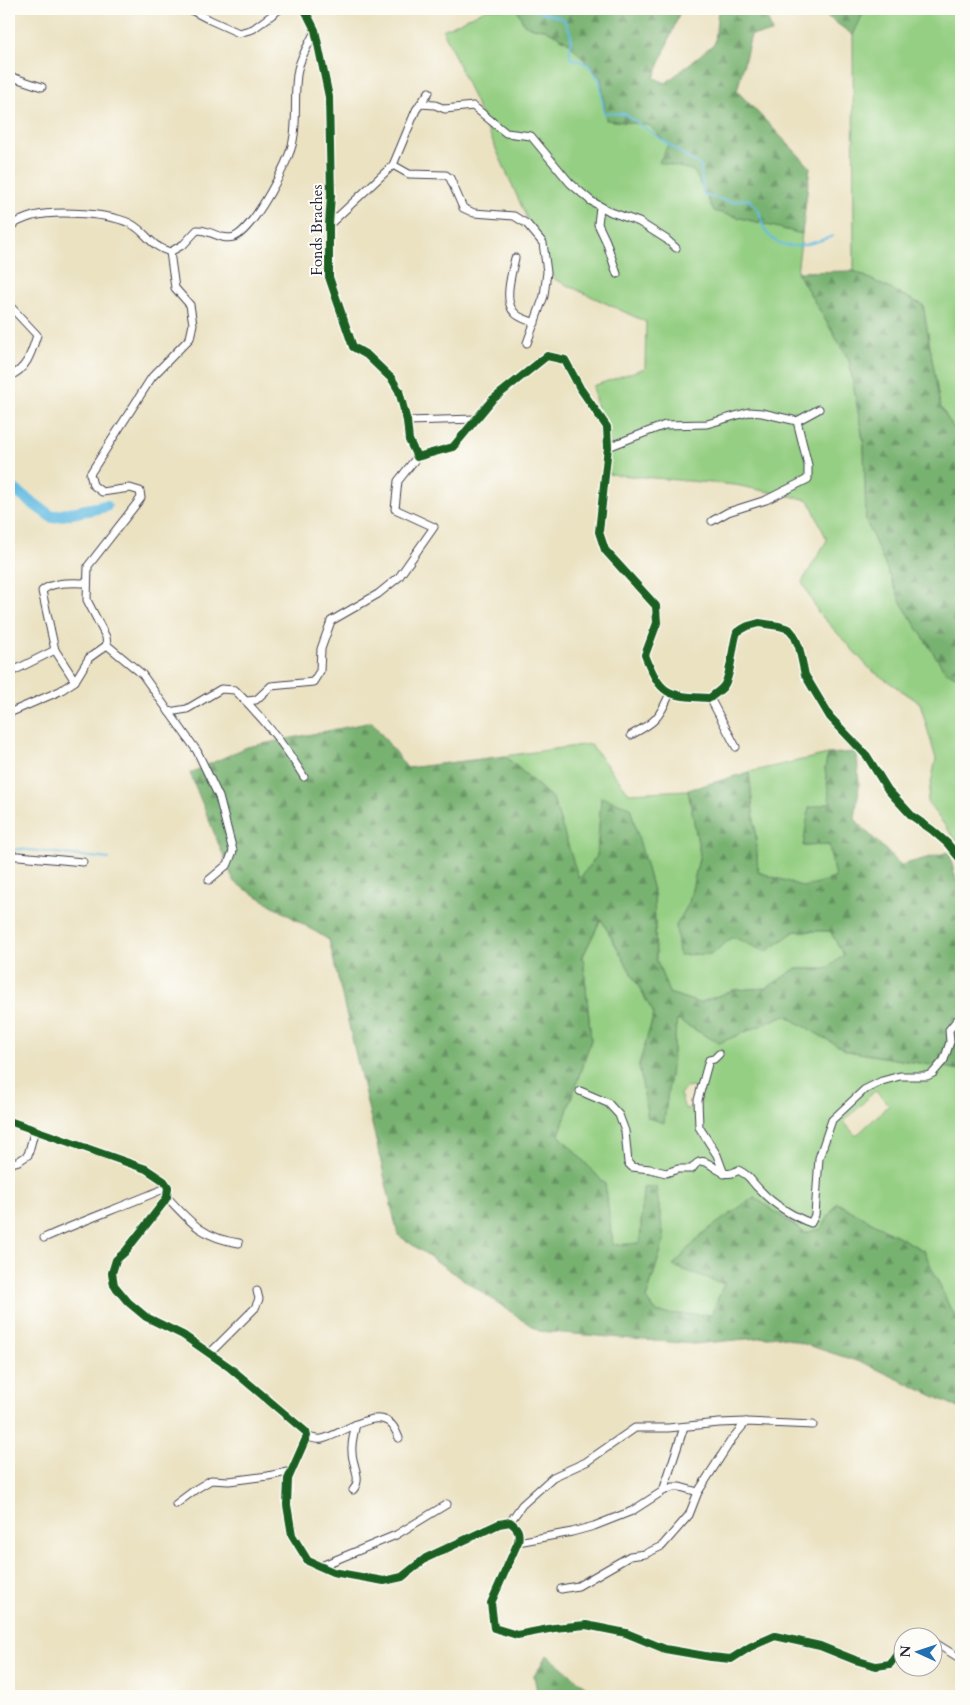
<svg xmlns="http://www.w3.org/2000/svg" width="970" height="1705" font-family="Cardo,serif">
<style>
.grass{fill:#95cf83;stroke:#5c785f;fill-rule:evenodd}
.forest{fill:url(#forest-firs);stroke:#4d6a56}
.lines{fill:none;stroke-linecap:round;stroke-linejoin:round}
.stream{stroke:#65bce2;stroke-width:2}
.river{stroke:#65bce2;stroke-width:12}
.minor-casing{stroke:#403f4f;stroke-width:9}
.minor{stroke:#fff;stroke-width:7}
.cycleway-casing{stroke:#fdfcf7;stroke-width:11}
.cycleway{stroke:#1b5e20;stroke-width:8}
.labels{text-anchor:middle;stroke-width:4;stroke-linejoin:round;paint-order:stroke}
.street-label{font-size:15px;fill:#22223b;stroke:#fdfcf7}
</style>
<defs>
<pattern id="forest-firs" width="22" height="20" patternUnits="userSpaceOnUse" patternTransform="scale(1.25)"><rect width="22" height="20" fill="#78b271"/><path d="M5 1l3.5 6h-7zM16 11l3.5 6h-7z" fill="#62905e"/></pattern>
</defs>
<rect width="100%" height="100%" fill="#fdfcf7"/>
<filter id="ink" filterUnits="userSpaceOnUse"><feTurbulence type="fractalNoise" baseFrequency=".02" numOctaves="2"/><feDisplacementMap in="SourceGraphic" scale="10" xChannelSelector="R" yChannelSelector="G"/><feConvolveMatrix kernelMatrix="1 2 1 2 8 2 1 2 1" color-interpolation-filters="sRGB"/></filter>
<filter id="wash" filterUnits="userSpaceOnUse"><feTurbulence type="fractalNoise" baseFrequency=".0096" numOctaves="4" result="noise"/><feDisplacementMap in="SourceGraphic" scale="20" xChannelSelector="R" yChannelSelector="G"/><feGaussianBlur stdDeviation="1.12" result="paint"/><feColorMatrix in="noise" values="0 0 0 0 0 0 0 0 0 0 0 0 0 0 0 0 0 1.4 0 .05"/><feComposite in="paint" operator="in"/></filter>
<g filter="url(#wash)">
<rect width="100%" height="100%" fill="#ebe2c2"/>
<g class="grass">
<path d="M487,9H517L524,24L533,28L545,29L568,42L601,78L607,120L649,125L669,143L694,171L714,211L802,234L797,272L849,360L864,446L866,521L902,604L945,671L961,678V839L956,840L927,802L936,759L920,703L871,670L818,612L802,582L827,540L809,500L735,485L608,474L593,386L645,368L646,322L554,279L443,30Z"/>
<path d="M865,9H961V440L940,406L923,305L854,271L853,35Z"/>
<path d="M590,744L629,793L688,790L700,854L689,903L676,926L712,954L733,936L766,952L795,931H830L844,955L826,969H795L767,988L734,990L699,1003L669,993L656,959L654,894L630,808L601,798L597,856L579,880L553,799L505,756Z"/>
<path d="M828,754L825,769L831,803L803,846L829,845L835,878L804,887L758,872L756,838L749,772Z"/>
<path d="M601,919L654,1014L639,1065L648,1118L664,1122L677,1019L719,1043L785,1015L847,1051L961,1070V1323L950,1308L924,1251L837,1203L821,1229L805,1233L754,1197L673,1265L724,1284L711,1316L658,1313L646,1300L664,1240L656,1187L643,1188L640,1243L613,1246L605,1184L559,1135L591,1040L583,956ZM693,1087L701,1100L697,1106L685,1109L680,1094L686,1088ZM875,1091L889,1105L856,1136L844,1122Z"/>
</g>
<g class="forest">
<path d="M517,9H681L654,78L666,83L715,43L718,9H765L772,33L751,35L737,91L810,167L802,234L714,211L694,171L659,162L668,145L649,125L606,120L601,78L568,42L545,29L533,28L524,24Z"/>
<path d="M817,9H865L853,35Z"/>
<path d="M854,271L923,305L940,406L961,440V678L945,671L902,604L866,521L864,446L849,360L797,272Z"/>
<path d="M372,722L407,768L505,756L553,799L579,879L597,856L601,797L630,807L654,894L656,959L669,993L699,1003L734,990L767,988L795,969H826L844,955L830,931H795L766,952L733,937L712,954L679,955L676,926L689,903L700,854L688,790L749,772L756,838L758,872L804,887L835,878L829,845L803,846L809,808L830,803L825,769L828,754L857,752L859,786L855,819L865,830L901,865L949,852L961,899V1070L847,1051L785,1015L719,1043L677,1020L664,1123L648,1118L639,1065L654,1014L601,919L583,956L591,1040L559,1135L605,1184L613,1245L640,1243L643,1188L656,1187L664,1240L646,1299L658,1313L711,1315L724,1284L673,1266L702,1234L754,1197L805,1233L821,1229L837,1203L924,1251L950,1308L961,1323V1409L866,1364L779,1336L693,1344L539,1331L398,1235L329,940L234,882L190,773L247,747Z"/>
<path d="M547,1655L597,1696H538L534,1676Z"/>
</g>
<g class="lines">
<g class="stream">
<path d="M532,9L564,19L571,34L570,58L588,64L600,81L604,113L625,114L701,167L703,195L732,202L748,199C752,203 758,208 760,214C762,218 762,222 763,226C778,257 809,245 833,236"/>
<path d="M9,850L19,849L109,859"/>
</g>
<path class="river" d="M9,486L52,517L106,506"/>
</g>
</g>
<g filter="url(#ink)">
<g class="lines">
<g class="minor-casing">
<g id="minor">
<path d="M189,9L210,20L239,33L253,29L280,9"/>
<path d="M303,9L306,12L315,30L329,97L331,195L329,225V277L353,347L367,355L392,379L399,391L407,421L409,440L417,457L453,447L492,400L547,356L565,360L580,388L607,427L608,447L599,532L605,550L656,606L657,623L645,655C661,696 667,696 710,698C714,694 720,691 723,687C731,678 732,646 737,632L748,626L759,623L779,626L789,629L794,635L799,647L805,675L830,717L867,756L888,790L912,816L932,830L947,843L961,860"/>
<path d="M9,76L42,87"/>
<path d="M420,104L435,105L445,109L473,106L506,133L531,136L570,183L591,201L611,212L639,222L666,239L676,248"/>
<path d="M393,165L409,174L446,175L450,178L463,208L474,213L514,216L527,224L543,243L547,272L544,296L527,343"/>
<path d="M600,207L598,224L606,241L617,274"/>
<path d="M329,225L393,165L416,110L429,92"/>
<path d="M9,227C15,223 26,218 33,216C56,210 113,213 133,225C148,234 150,246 170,252L184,244L197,230C210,229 220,241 234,237C253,230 290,161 293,141C298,118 293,92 298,69C301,56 310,42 315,31"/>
<path d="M515,258C512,272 503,301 514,312C518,318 528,320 535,323"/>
<path d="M9,305L37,335C32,351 27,370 9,376"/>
<path d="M407,421L476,419"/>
<path d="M608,447L665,425L707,424L749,412L762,413L797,421L819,409"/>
<path d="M712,521L728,512L766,500L808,479V465L797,421"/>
<path d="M107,645L142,674L197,751L219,797L233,851L228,864L209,880"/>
<path d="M55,650L42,591C52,581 73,583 87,583"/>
<path d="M9,673L55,650L75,681L89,658L107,645L106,637L87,600L88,566L141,498L140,491L130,488L102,492L93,485L90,474L152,377L190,338L193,324L190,305L175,288L170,252"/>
<path d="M710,698L736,747"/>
<path d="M247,701L256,700L271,686L313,682L320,671L321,649L331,621L378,594L399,577L434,527L395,509L398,481L417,457"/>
<path d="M169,712L187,709L221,689L235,690C261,716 285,745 304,777"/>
<path d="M9,713L60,691L75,681"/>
<path d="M631,735C655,722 659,719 670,693"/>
<path d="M9,856H19L83,862"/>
<path d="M719,1054L714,1059L709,1060L698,1100L699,1127L717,1155L724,1174"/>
<path d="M580,1091L608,1103L619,1115L625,1131L628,1163L632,1167L650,1169L666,1173L678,1169H692C706,1146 719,1185 738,1170C752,1177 750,1181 761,1191C773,1204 794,1217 811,1223L815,1215L819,1158L832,1120L864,1090L882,1081L900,1076H927L933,1073L944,1060L950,1042L949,1030L957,1020L961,1022"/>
<path d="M9,1121L146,1169L164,1181L168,1187L167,1197L164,1202L125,1252L116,1260L112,1273L114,1285L128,1302L146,1317L183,1335L229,1367L306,1432L307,1436L288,1479L287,1505L292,1535L308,1561L333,1572L384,1581L402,1577L426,1558L499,1524L510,1522C518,1528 520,1532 518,1542L491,1603L494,1628L517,1635L554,1628L586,1625L626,1633L665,1649L711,1657L731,1659L750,1647L775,1636L820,1646L855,1660L876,1666L890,1664L902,1647"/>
<path d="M9,1164L19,1161L28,1155L35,1129"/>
<path d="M167,1197C190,1222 203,1238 239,1243"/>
<path d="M44,1238C84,1220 127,1205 168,1187"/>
<path d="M209,1354L255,1308L259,1299L257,1291"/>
<path d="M307,1436C311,1438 317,1440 322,1439C339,1436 376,1406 392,1425C395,1428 397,1434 399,1438"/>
<path d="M353,1490C363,1479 352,1465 352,1452C351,1443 354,1433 356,1424"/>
<path d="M663,1491L684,1427"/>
<path d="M176,1504L196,1489L211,1480L229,1481L268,1476L292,1471"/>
<path d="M510,1522L522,1505L553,1477L586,1462L635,1428H668L719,1423L746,1422"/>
<path d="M518,1542L572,1532L594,1526L632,1511L663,1491L673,1487H680L698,1492L732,1439L746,1422L813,1425"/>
<path d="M321,1566L396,1535L447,1504"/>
<path d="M561,1589L578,1586L630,1556L645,1554L662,1546L689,1515L698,1492"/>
<path d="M909,1638L911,1635H924L928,1638"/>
<path d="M932,1641L961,1659"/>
</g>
</g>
<use href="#minor" class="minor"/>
<g class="cycleway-casing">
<g id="cycleway">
<path d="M303,9L306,12L315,30L329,97L331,195L329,225V277L353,347L367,355L392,379L399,391L407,421L409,440L417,457L453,447L492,400L547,356L565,360L580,388L607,427L608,447L599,532L605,550L656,606L657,623L645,655C661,696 667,696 710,698C714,694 720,691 723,687C731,678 732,646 737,632L748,626L759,623L779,626L789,629L794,635L799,647L805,675L830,717L867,756L888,790L912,816L932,830L947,843L961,860"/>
<path d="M9,1121L146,1169L164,1181L168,1187L167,1197L164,1202L125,1252L116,1260L112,1273L114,1285L128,1302L146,1317L183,1335L229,1367L306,1432L307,1436L288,1479L287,1505L292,1535L308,1561L333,1572L384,1581L402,1577L426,1558L499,1524L510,1522C518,1528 520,1532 518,1542L491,1603L494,1628L517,1635L554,1628L586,1625L626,1633L665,1649L711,1657L731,1659L750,1647L775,1636L820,1646L855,1660L876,1666L890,1664L902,1647"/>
</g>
</g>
<use href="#cycleway" class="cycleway"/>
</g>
</g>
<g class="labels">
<g class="street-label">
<text transform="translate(317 230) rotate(-90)" y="5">Fonds Braches</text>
</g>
</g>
<rect width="970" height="1705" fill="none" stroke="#fdfcf7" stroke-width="30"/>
<g transform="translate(918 1652) rotate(273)"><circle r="24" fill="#fdfcf7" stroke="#a5a5ac"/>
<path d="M0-4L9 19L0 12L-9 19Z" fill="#1f6fb2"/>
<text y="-8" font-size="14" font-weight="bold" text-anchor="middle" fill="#22223b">N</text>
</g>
</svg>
